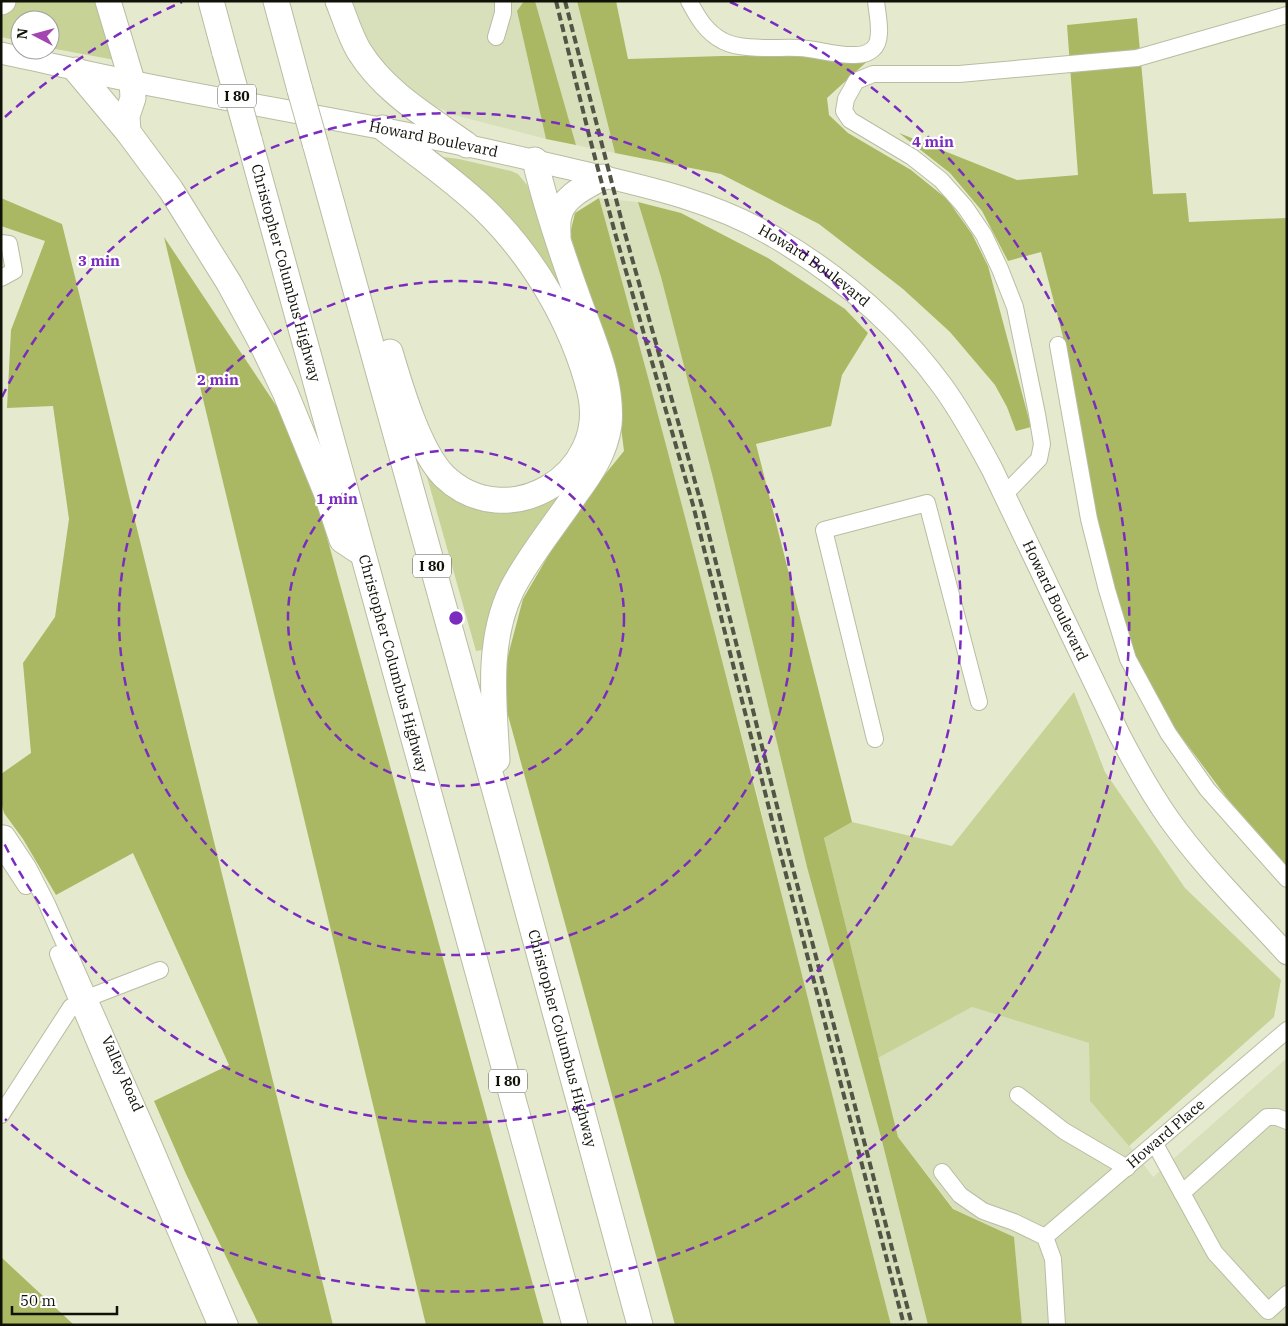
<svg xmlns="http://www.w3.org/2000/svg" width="1288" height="1326" font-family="'IBM Plex Serif',serif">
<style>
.built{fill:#d8dfbb}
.green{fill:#c7d296}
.forest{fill:#aab763}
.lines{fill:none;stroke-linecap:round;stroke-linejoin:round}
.minor-casing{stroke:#b8bda2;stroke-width:18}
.major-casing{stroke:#b8bda2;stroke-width:23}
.highway-casing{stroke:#b8bda2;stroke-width:27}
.minor{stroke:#fff;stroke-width:16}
.major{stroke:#fff;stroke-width:21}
.highway{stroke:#fff;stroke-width:25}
.rail{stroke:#525445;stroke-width:4;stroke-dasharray:8 4;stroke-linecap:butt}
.highway-bridge-casing{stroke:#b8bda2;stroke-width:27;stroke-linecap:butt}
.highway-bridge{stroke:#fff;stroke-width:25}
.ring{fill:none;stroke:#7b2cbf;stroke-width:2.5;stroke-dasharray:9 6}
.labels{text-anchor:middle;stroke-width:4.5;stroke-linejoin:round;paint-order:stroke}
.shield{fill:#fff;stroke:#585952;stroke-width:1}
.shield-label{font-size:14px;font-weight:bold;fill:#101208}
.street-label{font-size:15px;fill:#101208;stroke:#fff}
.centre{fill:#7b2cbf;stroke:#fff;stroke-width:2.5}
.ring-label{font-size:15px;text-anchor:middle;font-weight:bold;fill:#7b2cbf;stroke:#fff;stroke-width:4.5;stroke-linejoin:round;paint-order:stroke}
</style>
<rect width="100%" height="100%" fill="#e5eace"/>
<g class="built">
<path d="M353,1H524L517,11L546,139L458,116L427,103L390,76L365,38Z"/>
<path d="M535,1H577L615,153L576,145Z"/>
<path d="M599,198L638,202L661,277L714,482L807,867L881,1137L928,1325H891L815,1029L754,782L635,329Z"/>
<path d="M972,1007L1089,1043L1090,1101L1129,1145L1153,1177L1287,1058V1325H1022L1014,1237L954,1209L898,1137L878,1058Z"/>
</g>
<g class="green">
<path d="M14,1H100L115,60L50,48V20H20V41L1,37V12Z"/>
<path d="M443,157L459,159L511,171L518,174L527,185C541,223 555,261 569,300C583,338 608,386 600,427C595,457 575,479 558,503C524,551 494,590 483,650L476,651L418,445C429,467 441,487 464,499C473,504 485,506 496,507C550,511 597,468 600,414C601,393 593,372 586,352C566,299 534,247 493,207C477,191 459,177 442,162Z"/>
<path d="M1074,692L1105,772L1185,888L1281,980L1274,1017L1129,1146L1090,1101L1089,1043L972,1007L878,1058L824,838L852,822L952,846Z"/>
</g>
<g class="forest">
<path d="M524,1H535L576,145L546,139L517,11Z"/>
<path d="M577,1H616L628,59L722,56H873L827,98L829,115L848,133L911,170L947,199L972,234L988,266L1031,427L1016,431L1007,407L995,385L950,332L903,289L819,224L721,174L615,153Z"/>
<path d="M1137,18L1153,194L1186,193L1189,222L1287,218V866L1227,798L1171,723L1128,642L1103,560L1068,356L1041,252L1008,261L982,211L950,173L899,133L1017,180L1078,175L1067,25Z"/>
<path d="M1,198L62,224L333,1325H259L186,1174L154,1101L229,1065L133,853L56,895L23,839L4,813L1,801V774L31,753L23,663L55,617L69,519L53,406L7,408L11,330L45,241L1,226Z"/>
<path d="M599,198C703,571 794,949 891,1325H675L500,686L523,599L572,515L624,451L614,372L570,234L575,213Z"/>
<path d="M638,202L681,213L768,258L845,309L868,333L842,375L831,426L756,444L852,822L824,838L898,1137L953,1209L1014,1237L1022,1325H928L881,1137L807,867L714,482L661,277Z"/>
<path d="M164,237L301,443L544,1325H426Z"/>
<path d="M1,1257L74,1325H1Z"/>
</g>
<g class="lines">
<g class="minor-casing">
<g id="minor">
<path d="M689,1C698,18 706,32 723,41C743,51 776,47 799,48C818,49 836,56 855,55C862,55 868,54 873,49C884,40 877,14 876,1"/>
<path d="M496,37L503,13V1"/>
<path d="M1,243L9,244L14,271L1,278"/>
<path d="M1058,345L1089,519L1107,590L1128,659L1168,733L1207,789L1287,879"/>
<path d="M1004,495L1039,459L1042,444L1037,414L1015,307L1000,269L984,235L965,207L941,180L912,157L850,120L844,111L846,99L856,81L873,74H959L1137,58L1287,15"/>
<path d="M875,739L824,530L927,503L979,702"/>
<path id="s1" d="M1,833L6,834L28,867L47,904L150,1136L230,1325"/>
<path d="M1,848L26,886"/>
<path d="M58,954L101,1057L216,1325"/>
<path d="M1018,1095L1064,1131L1127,1168"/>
<path d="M1,1115L71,1007L90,997L160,970"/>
<path d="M1155,1144L1215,1253L1268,1311L1287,1294"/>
<path d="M942,1172L960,1195L983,1211L1014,1222L1045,1237L1053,1259L1057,1325"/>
<path d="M1182,1193L1267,1117H1277L1287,1121"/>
<path id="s2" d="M1045,1237L1287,1030"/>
</g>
</g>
<g class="major-casing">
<g id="major">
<path id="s3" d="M1,53C52,64 104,76 155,86C288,112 421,133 553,165C629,183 708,197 776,238C842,277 898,325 943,387C961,412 977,441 992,469L1119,734C1134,763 1150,792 1169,819C1204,868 1247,910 1287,954"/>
</g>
</g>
<g class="highway-casing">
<g id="highway">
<path d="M108,1L132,81L133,98L127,116L128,132"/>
<path d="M211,1L225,53"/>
<path d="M276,1L300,90"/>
<path d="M338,1C345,18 350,36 359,51C385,93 428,117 467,145"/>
<path d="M1,2L3,1"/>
<path d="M76,70L128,132L171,190L229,283L260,340L285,392L326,492L342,540L357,550"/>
<path d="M383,128C416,154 453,179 483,208C533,256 573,324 590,392C610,476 506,536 444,476C419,451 400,386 390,352"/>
<path id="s4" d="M249,139L575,1325"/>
<path id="s5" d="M315,143L500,809L640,1325"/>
<path d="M558,236C558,230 557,222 559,216C563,196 587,186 603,177"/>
<path d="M497,760C494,704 486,642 512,589C529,556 554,526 575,495C591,473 605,453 609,425C613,382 593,340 579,301C562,254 546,208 535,160"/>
</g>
</g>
<use href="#minor" class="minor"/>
<use href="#major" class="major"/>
<use href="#highway" class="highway"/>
<g class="rail">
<path d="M556,1L589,135L615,233L693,505L777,840L904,1325"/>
<path d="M565,1L624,230L701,503L785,838L912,1325"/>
</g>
<g class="highway-bridge-casing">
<g id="highway-bridge">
<path d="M225,53L249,139"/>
<path d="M300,90L315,143"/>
</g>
</g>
<use href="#highway-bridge" class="highway-bridge"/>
</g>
<g class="ring">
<circle cx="456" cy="618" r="168"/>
<circle cx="456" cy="618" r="337"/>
<path d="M2 397A505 505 0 1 1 2 839"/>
<path d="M5 117A674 674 0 0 1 182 2M730 2A674 674 0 1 1 5 1119"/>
</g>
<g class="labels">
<g class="shield">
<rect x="218" y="84.5" width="38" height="23" rx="4"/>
<rect x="413" y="554.5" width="38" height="23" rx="4"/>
<rect x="489" y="1069.5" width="38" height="23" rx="4"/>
</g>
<g class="shield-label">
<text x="237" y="101">I 80</text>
<text x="432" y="571">I 80</text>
<text x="508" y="1086">I 80</text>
</g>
<g class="street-label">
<text dy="5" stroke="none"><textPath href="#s3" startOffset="441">Howard Boulevard</textPath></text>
<text dy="5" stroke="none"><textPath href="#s3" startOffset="846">Howard Boulevard</textPath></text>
<text dy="5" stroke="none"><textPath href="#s4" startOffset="139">Christopher Columbus Highway</textPath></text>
<text dy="5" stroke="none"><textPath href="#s3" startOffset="1266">Howard Boulevard</textPath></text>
<text dy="5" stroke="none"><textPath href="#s4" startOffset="544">Christopher Columbus Highway</textPath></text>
<text dy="5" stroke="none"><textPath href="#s5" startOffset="929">Christopher Columbus Highway</textPath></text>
<text dy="5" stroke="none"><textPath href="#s1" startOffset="272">Valley Road</textPath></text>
<text dy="5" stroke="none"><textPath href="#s2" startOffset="159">Howard Place</textPath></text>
</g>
</g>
<circle cx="456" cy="618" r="8" class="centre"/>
<g class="ring-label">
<text x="933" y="147">4 min</text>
<text x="99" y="266">3 min</text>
<text x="218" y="385">2 min</text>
<text x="337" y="504">1 min</text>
</g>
<rect width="1288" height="1326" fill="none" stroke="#101208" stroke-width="5"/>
<g transform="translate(35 35) rotate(276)"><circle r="24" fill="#ffffff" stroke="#9fa09c"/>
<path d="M0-4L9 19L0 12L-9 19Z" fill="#a346b1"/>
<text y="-8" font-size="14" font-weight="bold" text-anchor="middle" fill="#101208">N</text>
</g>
<path d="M12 1306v8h105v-8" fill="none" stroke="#101208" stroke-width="2.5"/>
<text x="20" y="1306" font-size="15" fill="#101208" stroke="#ffffff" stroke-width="4" paint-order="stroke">50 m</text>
</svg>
